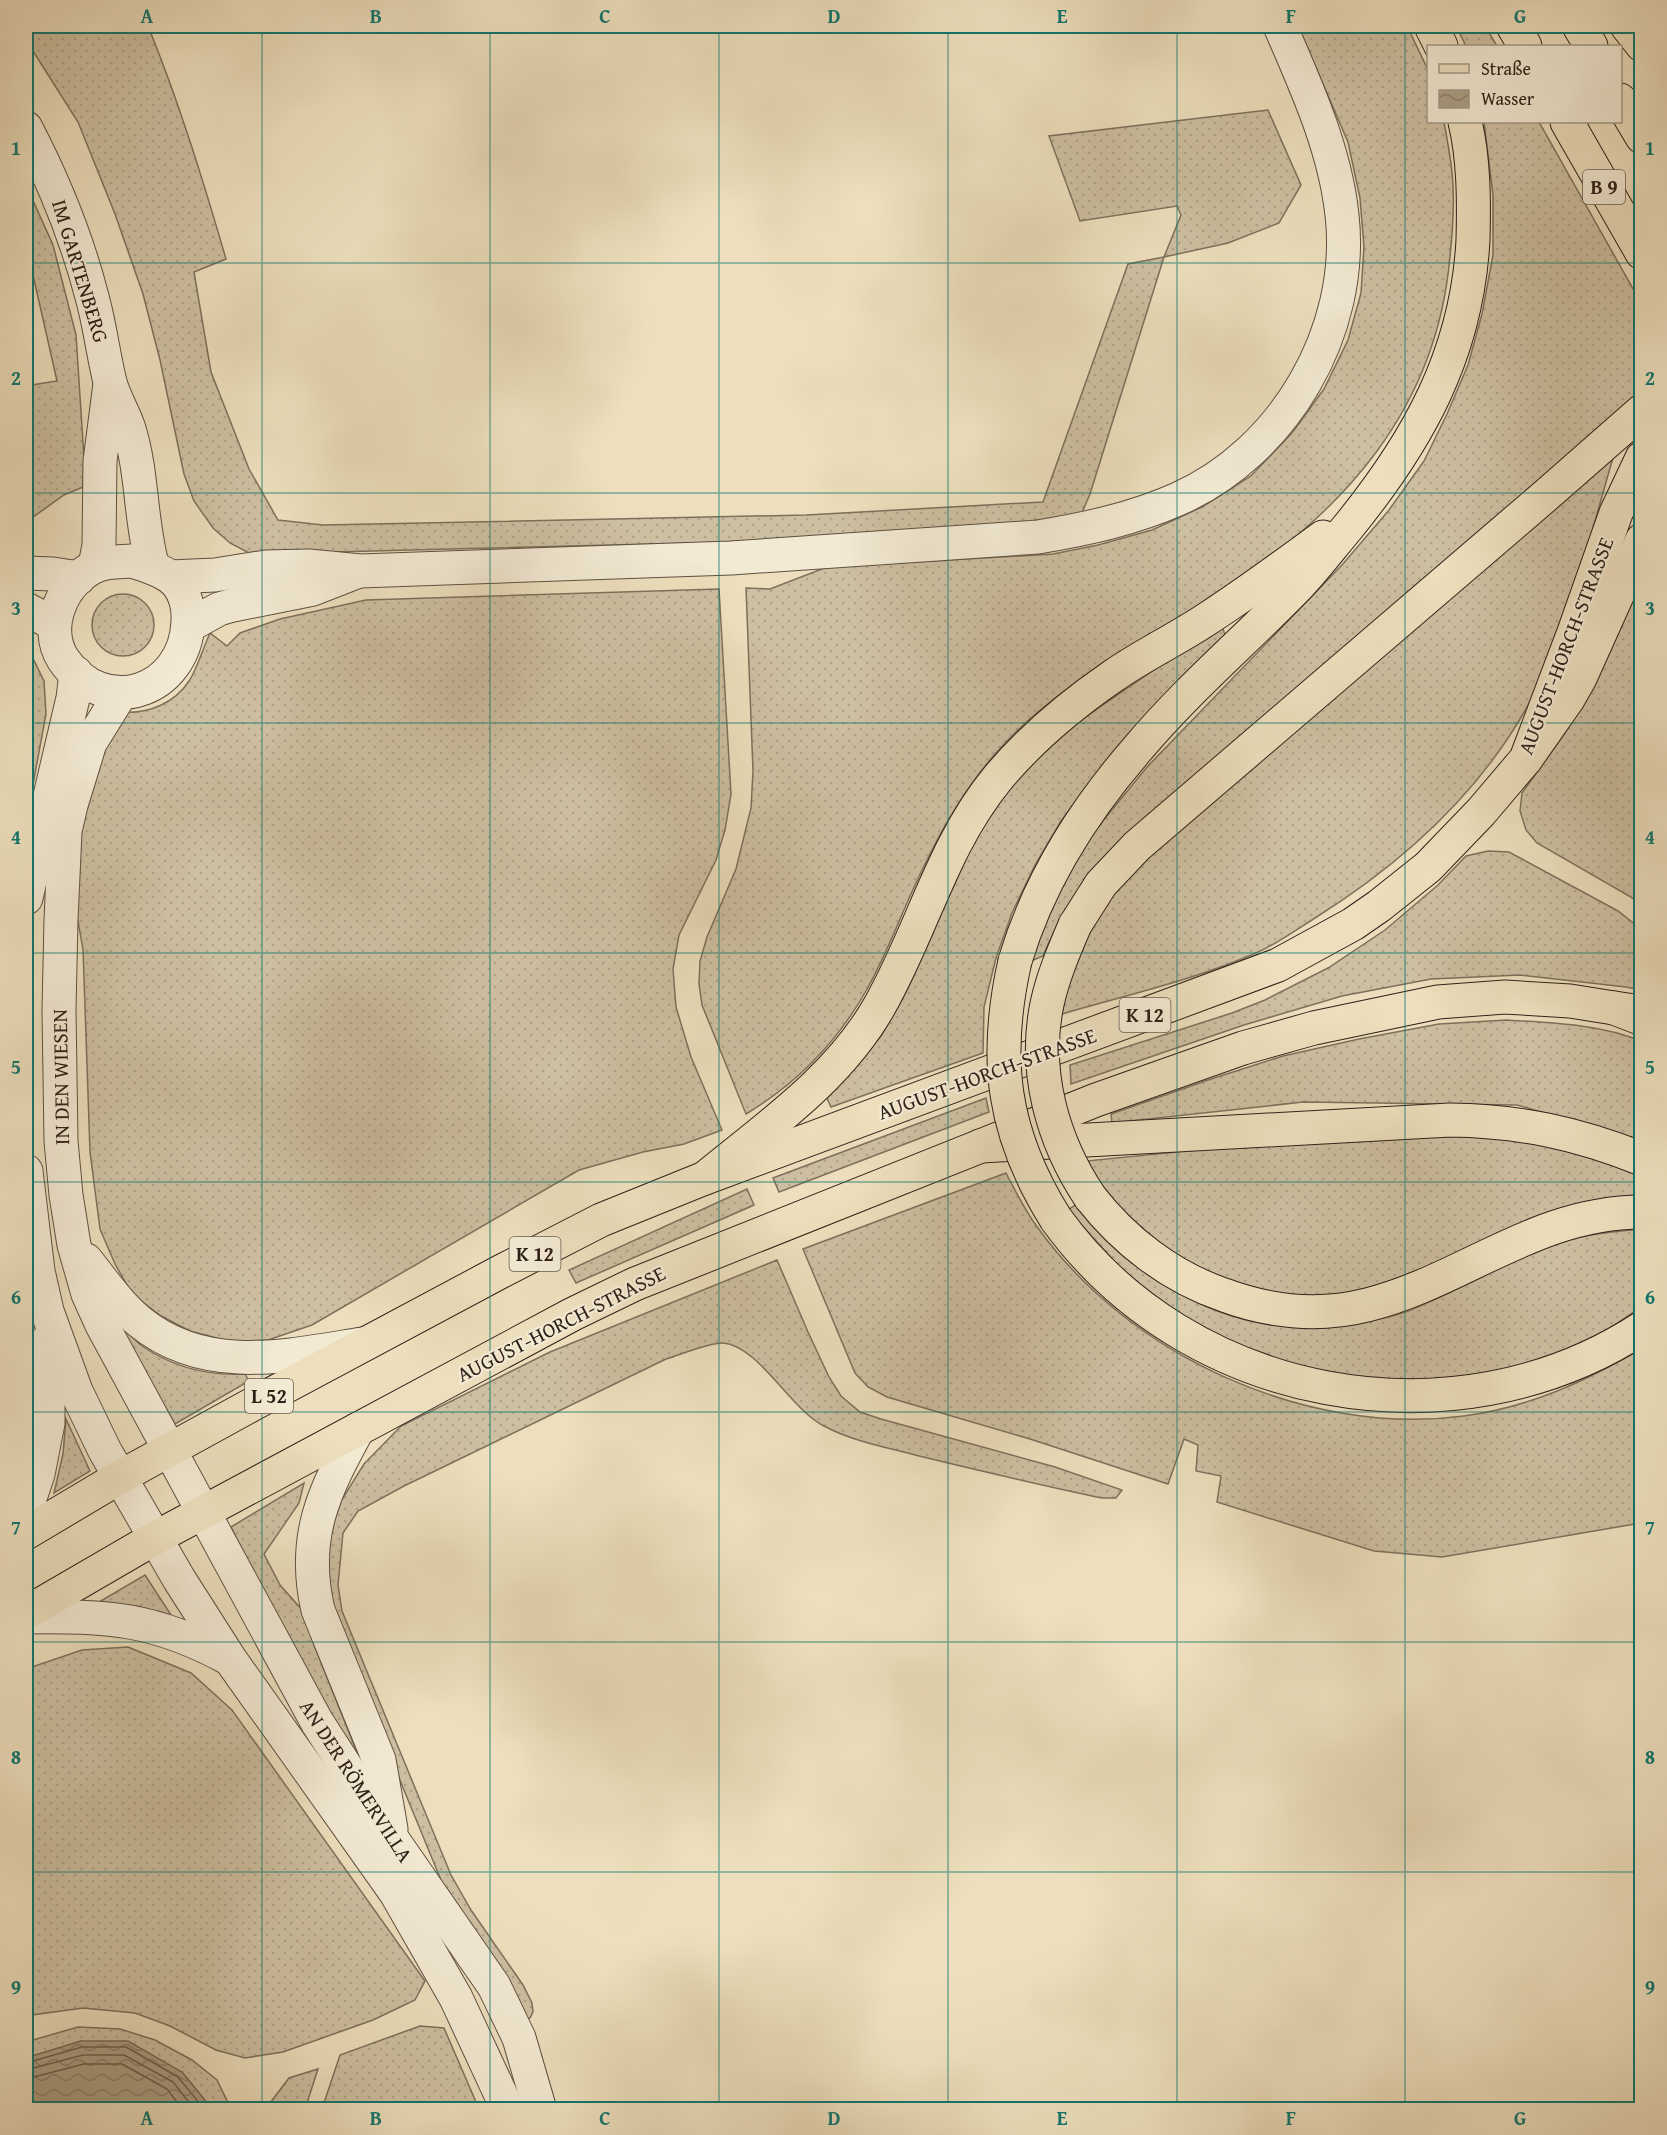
<svg xmlns="http://www.w3.org/2000/svg" width="1667" height="2135" font-family="'Gentium Book Plus',serif">
<style>
.grass{fill:url(#grass-dots);stroke:#7e705c;stroke-width:1.5}
.water{fill:url(#water-waves);stroke:#7a6c59;stroke-width:1.5}
.lines{fill:none;stroke-linecap:round;stroke-linejoin:round}
.shore{stroke:#6d5f4e;stroke-width:1.5}
.minor-casing{stroke:#5e5041;stroke-width:35}
.major-casing{stroke:#2e2018;stroke-width:35}
.highway-casing{stroke:#2e2018;stroke-width:35}
.minor{stroke:#f3ead4;stroke-width:33}
.major{stroke:#eddfbd;stroke-width:33}
.highway{stroke:#eddfbd;stroke-width:33}
.highway-bridge-casing{stroke:#2e2018;stroke-width:35;stroke-linecap:butt}
.highway-bridge{stroke:#eddfbd;stroke-width:33}
.grid{fill:none;stroke:#0f766e;stroke-width:1.5;stroke-opacity:0.55}
.labels{text-anchor:middle;stroke-width:4.5;stroke-linejoin:round;paint-order:stroke}
.shield{fill:#f3ead4;stroke:#695d50;stroke-width:1.5}
.shield-label{font-size:20px;font-weight:bold;fill:#2e2018}
.street-label{font-size:21px;fill:#2e2018;stroke:#f3ead4}
.neatline{fill:none;stroke:#0f766e;stroke-width:2}
.grid-label{font-size:20px;text-anchor:middle;font-weight:bold;fill:#0f766e}
</style>
<defs>
<pattern id="grass-dots" width="8" height="8" patternUnits="userSpaceOnUse" patternTransform="scale(1.5)"><rect width="8" height="8" fill="#cdbfa1"/><path d="M2 2h.1M6 6h.1" fill="none" stroke="#b0a48a" stroke-width="1.8" stroke-linecap="round"/></pattern>
<pattern id="water-waves" width="16" height="10" patternUnits="userSpaceOnUse" patternTransform="scale(1.5)"><rect width="16" height="10" fill="#ac9e85"/><path d="M0 5q4-4 8 0t8 0" fill="none" stroke="#8c806c"/></pattern>
</defs>
<rect width="100%" height="100%" fill="#eddfbd"/>
<filter id="stains"><feTurbulence type="fractalNoise" baseFrequency=".00333" numOctaves="4"/><feColorMatrix values="0 0 0 0 .2 0 0 0 0 .09 0 0 0 0 .02 0 0 0 .5 -.17"/></filter>
<radialGradient id="worn" r=".72"><stop offset=".6" stop-color="#630" stop-opacity="0"/><stop offset="1" stop-color="#630" stop-opacity=".3"/></radialGradient>
<g class="grass">
<path d="M26,26H148C179,102 203,180 226,259L194,272L211,372L249,469L278,520L323,525L806,515L1043,502L1128,264L1164,257L1181,215L1177,206L1080,221L1049,136L1268,110L1301,185L1279,223L1228,243L1164,257L1090,494L1081,515L953,531L734,542L251,554L230,543L213,528L194,501L184,474L160,360L143,294L115,214L78,122L26,40Z"/>
<path d="M1298,26H1407L1428,70V122H1444C1447,138 1450,155 1452,172C1455,200 1453,228 1450,256C1437,410 1343,513 1219,593C1141,643 1057,683 995,754C957,797 930,851 907,903C894,933 882,963 866,991C837,1042 796,1084 746,1114L702,1005L699,984L700,961L707,937L736,869L751,808L753,771L746,588L770,589L827,567L1053,554L1098,545L1152,530L1202,507L1251,476L1292,433L1324,389L1348,340L1361,293L1364,247L1360,198L1348,142Z"/>
<path d="M1456,26H1485L1497,46H1466Z"/>
<path d="M1484,122H1539L1641,303V396L1091,873L1049,942L1043,956L1029,962L1041,926L1084,844L1147,767L1342,565L1389,510L1424,461L1447,414L1468,365L1482,314L1493,255V195Z"/>
<path d="M26,185L53,245L76,335L84,458L83,487L64,495L26,522V386L57,381L33,275L26,276Z"/>
<path d="M1613,458C1591,532 1574,608 1542,678C1494,780 1409,859 1315,918C1296,930 1277,944 1256,953C1194,980 1127,995 1062,1014L1066,988L1075,959L1102,907L1137,867Z"/>
<path d="M1641,578V903L1537,843L1526,830L1520,811L1522,793L1565,733L1587,696Z"/>
<path d="M719,589L731,794L725,830L716,860L679,935L673,969L676,1007L691,1057L722,1130L684,1144L643,1152L579,1170L312,1325L268,1340L232,1342L190,1331L161,1316L132,1294L115,1264L100,1229L90,1152L83,949L74,900L75,842L98,755L123,712C148,714 175,703 189,681C196,671 204,646 210,633L227,646L240,633L280,619L366,600Z"/>
<circle cx="123" cy="625" r="31"/>
<path d="M1221,624L1226,637L1092,780L1061,821L1035,865L1012,913L996,958L984,1007L983,1053L831,1107L825,1094L857,1065L881,1036L907,990L976,837L1008,791L1039,757L1078,722Z"/>
<path d="M26,644L44,681L46,714L26,822Z"/>
<path d="M1488,851L1509,852L1618,911L1641,929V990L1626,987L1520,975L1431,979L1342,996L1244,1025L1071,1084L1070,1065L1232,1013L1265,1000L1328,968L1385,930L1438,885L1466,856Z"/>
<path d="M1507,1020C1553,1023 1599,1024 1641,1041V1140L1517,1105L1303,1102L1112,1123L1111,1114L1208,1080L1283,1056L1359,1039L1439,1024Z"/>
<path d="M986,1098L989,1112L779,1192L773,1178Z"/>
<path d="M1452,1136L1503,1137L1550,1145L1641,1173V1199L1408,1278L1335,1296L1298,1297L1262,1292L1199,1271L1134,1224L1104,1189L1086,1161L1236,1146Z"/>
<path d="M1006,1173C1016,1192 1025,1211 1038,1228C1130,1356 1307,1437 1464,1416C1530,1407 1584,1382 1641,1349V1523L1442,1557L1374,1551L1217,1502L1221,1476L1196,1471L1198,1445L1184,1439L1168,1484L1030,1439L887,1397L868,1387L855,1373L803,1249Z"/>
<path d="M747,1189L754,1205L576,1283L569,1270Z"/>
<path d="M1077,1204C1096,1221 1115,1239 1134,1256C1144,1265 1154,1275 1165,1283C1223,1324 1286,1334 1355,1323C1373,1321 1391,1317 1408,1311C1453,1293 1495,1268 1539,1249C1572,1236 1607,1232 1641,1229V1307L1607,1330L1564,1351L1525,1366L1450,1379H1357L1274,1360L1194,1325L1125,1273L1068,1210Z"/>
<path d="M777,1260L808,1332L829,1377L841,1396L860,1412L881,1419L1055,1467L1122,1490L1116,1498H1102C1039,1485 977,1470 915,1455C885,1447 852,1441 824,1426C790,1409 759,1346 723,1343C710,1342 680,1355 666,1359L404,1486L358,1511L343,1533L338,1585L342,1611L451,1875L471,1910L523,1985L532,2003L533,2012L530,2018L525,2020L443,1885L390,1756L332,1606L328,1578L329,1545L334,1522L341,1501L364,1464L401,1426L550,1352Z"/>
<path d="M112,1316C123,1325 131,1338 142,1346C173,1367 209,1376 245,1374L249,1381L175,1424Z"/>
<path d="M66,1419L90,1471L54,1493L63,1454Z"/>
<path d="M304,1483L299,1503L264,1554L280,1585L303,1611L314,1645L360,1760L356,1763L274,1615L231,1527Z"/>
<path d="M145,1575L171,1615L137,1606L99,1602Z"/>
<path d="M128,1647L191,1673L232,1710L425,1981L415,2000L373,2020L283,2052L245,2058L216,2050L170,2026L135,2013L83,2008L32,2015L26,2017V1669L82,1650Z"/>
<path d="M420,2026L444,2028L479,2109H322L340,2055Z"/>
<path d="M78,2027L120,2029L155,2040L192,2060L217,2080L231,2109H212L182,2072L81,2041L26,2058V2042Z"/>
<path d="M318,2069L305,2109H261L267,2107L289,2078Z"/>
</g>
<path class="water" d="M81,2041H128L182,2072L212,2109H26V2058Z"/>
<g class="lines">
<g class="shore">
<path d="M26,2063L82,2047H126L178,2077L205,2110"/>
<path d="M26,2070L83,2055H124L173,2082L195,2110"/>
<path d="M26,2079L84,2064H122L167,2089L183,2110"/>
</g>
<g class="minor-casing">
<g id="minor">
<path d="M26,128C54,182 77,238 92,297C100,325 103,354 110,382C114,398 124,413 129,429C143,474 140,522 153,568"/>
<path d="M132,561C145,565 159,569 170,577C184,587 189,605 188,622C185,692 104,720 63,659C43,627 62,581 96,566C107,561 120,562 132,561Z"/>
<path d="M95,566L99,545L100,461L110,384"/>
<path d="M26,573L53,574L79,578"/>
<path d="M171,577L215,575L266,567L309,566L360,571L731,558L1038,537C1086,529 1133,519 1178,499C1284,452 1355,331 1342,215C1335,149 1306,86 1280,26"/>
<path d="M26,609L54,624"/>
<path d="M188,626L219,609L233,605L313,589L354,573"/>
<path d="M121,693L90,743L71,805L65,831L61,920L59,1010L61,1141L66,1195L74,1245L88,1294L102,1325L317,1722L393,1840L494,1986L519,2038L540,2110"/>
<path d="M26,898L73,698L76,673"/>
<path d="M26,1171L38,1271L47,1311L76,1391L105,1451L179,1579L230,1659L396,1893L456,1998L508,2110"/>
<path d="M86,1260C103,1281 119,1305 140,1322C205,1375 287,1356 362,1344"/>
<path d="M358,1429C324,1491 301,1537 318,1610L379,1760L391,1829"/>
<path d="M26,1510L38,1474L48,1423V1340"/>
<path d="M26,1617C108,1616 154,1618 228,1658"/>
</g>
</g>
<g class="major-casing">
<g id="major">
<path d="M26,1533L120,1477L253,1404L500,1272L601,1220L705,1178L1278,965L1353,924L1379,906L1428,867L1481,812L1526,759L1574,632L1616,513L1642,458"/>
<path d="M26,1613L155,1538L573,1314L635,1284L1096,1100L1243,1048L1314,1028L1438,1002L1505,997L1570,1001L1614,1008L1640,1018"/>
</g>
</g>
<g class="highway-casing">
<g id="highway">
<path d="M1431,26L1441,46"/>
<path d="M1513,26L1525,46"/>
<path d="M1579,26L1591,46"/>
<path d="M1627,26L1642,45"/>
<path d="M1620,100L1642,137"/>
<path d="M1567,122L1642,253"/>
<path d="M1526,759L1568,699L1580,678L1642,540"/>
<path d="M1075,925L1101,884L1137,846L1544,497L1642,411"/>
<path d="M1015,961C1039,880 1084,810 1139,747C1188,689 1247,639 1300,584C1317,566 1332,546 1348,527C1418,441 1467,354 1473,240C1474,202 1474,159 1465,122"/>
<path d="M1614,1008L1642,1012"/>
<path d="M980,1146L1450,1120C1520,1121 1577,1133 1642,1159"/>
<path d="M705,1178C768,1126 839,1078 880,1005C922,931 942,846 997,779C1030,739 1071,705 1113,676C1143,655 1177,639 1207,619C1247,593 1285,565 1323,537"/>
<path d="M1090,1197C1124,1241 1171,1277 1224,1295C1270,1312 1319,1317 1367,1305C1463,1281 1536,1212 1642,1212"/>
<path d="M1056,1219C1187,1401 1453,1451 1642,1328"/>
</g>
</g>
<use href="#minor" class="minor"/>
<use href="#major" class="major"/>
<use href="#highway" class="highway"/>
<g class="highway-bridge-casing">
<g id="highway-bridge">
<path d="M1075,925C1064,951 1053,976 1047,1004C1033,1071 1052,1140 1090,1197"/>
<path d="M1015,961C993,1058 1002,1133 1056,1219"/>
</g>
</g>
<use href="#highway-bridge" class="highway-bridge"/>
</g>
<path class="grid" d="M262,26V2110M490,26V2110M719,26V2110M948,26V2110M1177,26V2110M1405,26V2110M26,263H1642M26,493H1642M26,723H1642M26,953H1642M26,1182H1642M26,1412H1642M26,1642H1642M26,1872H1642"/>
<g class="labels">
<g class="shield">
<rect x="1583" y="170" width="42" height="34" rx="4.5"/>
<rect x="1119.5" y="998" width="51" height="34" rx="4.5"/>
<rect x="509.5" y="1237" width="51" height="34" rx="4.5"/>
<rect x="245" y="1379" width="48" height="34" rx="4.5"/>
</g>
<g class="shield-label">
<text x="1604" y="194">B 9</text>
<text x="1145" y="1022">K 12</text>
<text x="535" y="1261">K 12</text>
<text x="269" y="1403">L 52</text>
</g>
<g class="street-label">
<text transform="translate(80 271) rotate(73)" y="7">IM GARTENBERG</text>
<text transform="translate(1566 646) rotate(-69)" y="7">AUGUST-HORCH-STRASSE</text>
<text transform="translate(987 1074) rotate(-20)" y="7">AUGUST-HORCH-STRASSE</text>
<text transform="translate(61 1077) rotate(-91)" y="7">IN DEN WIESEN</text>
<text transform="translate(561 1324) rotate(-27)" y="7">AUGUST-HORCH-STRASSE</text>
<text transform="translate(356 1781) rotate(57)" y="7">AN DER RÖMERVILLA</text>
</g>
</g>
<rect width="1667" height="2135" fill="none" stroke="#eddfbd" stroke-width="66"/>
<rect x="1427" y="45" width="195" height="78" fill="#f3ead4" stroke="#a49989" stroke-width="1.5"/>
<rect x="1439" y="64" width="30" height="9" fill="#eddfbd" stroke="#a49989" stroke-width="1.5"/>
<text x="1481" y="75" font-size="18" fill="#2e2018">Straße</text>
<rect x="1439" y="90" width="30" height="18" fill="url(#water-waves)" stroke="#a49989" stroke-width="1.5"/>
<text x="1481" y="105" font-size="18" fill="#2e2018">Wasser</text>
<rect x="33" y="33" width="1601" height="2069" class="neatline"/>
<g class="grid-label">
<text x="147" y="23">A</text>
<text x="376" y="23">B</text>
<text x="605" y="23">C</text>
<text x="834" y="23">D</text>
<text x="1062" y="23">E</text>
<text x="1291" y="23">F</text>
<text x="1520" y="23">G</text>
<text x="16" y="155">1</text>
<text x="1650" y="155">1</text>
<text x="16" y="385">2</text>
<text x="1650" y="385">2</text>
<text x="16" y="615">3</text>
<text x="1650" y="615">3</text>
<text x="16" y="844">4</text>
<text x="1650" y="844">4</text>
<text x="16" y="1074">5</text>
<text x="1650" y="1074">5</text>
<text x="16" y="1304">6</text>
<text x="1650" y="1304">6</text>
<text x="16" y="1534">7</text>
<text x="1650" y="1534">7</text>
<text x="16" y="1764">8</text>
<text x="1650" y="1764">8</text>
<text x="16" y="1994">9</text>
<text x="1650" y="1994">9</text>
<text x="147" y="2125">A</text>
<text x="376" y="2125">B</text>
<text x="605" y="2125">C</text>
<text x="834" y="2125">D</text>
<text x="1062" y="2125">E</text>
<text x="1291" y="2125">F</text>
<text x="1520" y="2125">G</text>
</g>
<rect width="100%" height="100%" filter="url(#stains)"/>
<rect width="100%" height="100%" fill="url(#worn)"/>
</svg>
